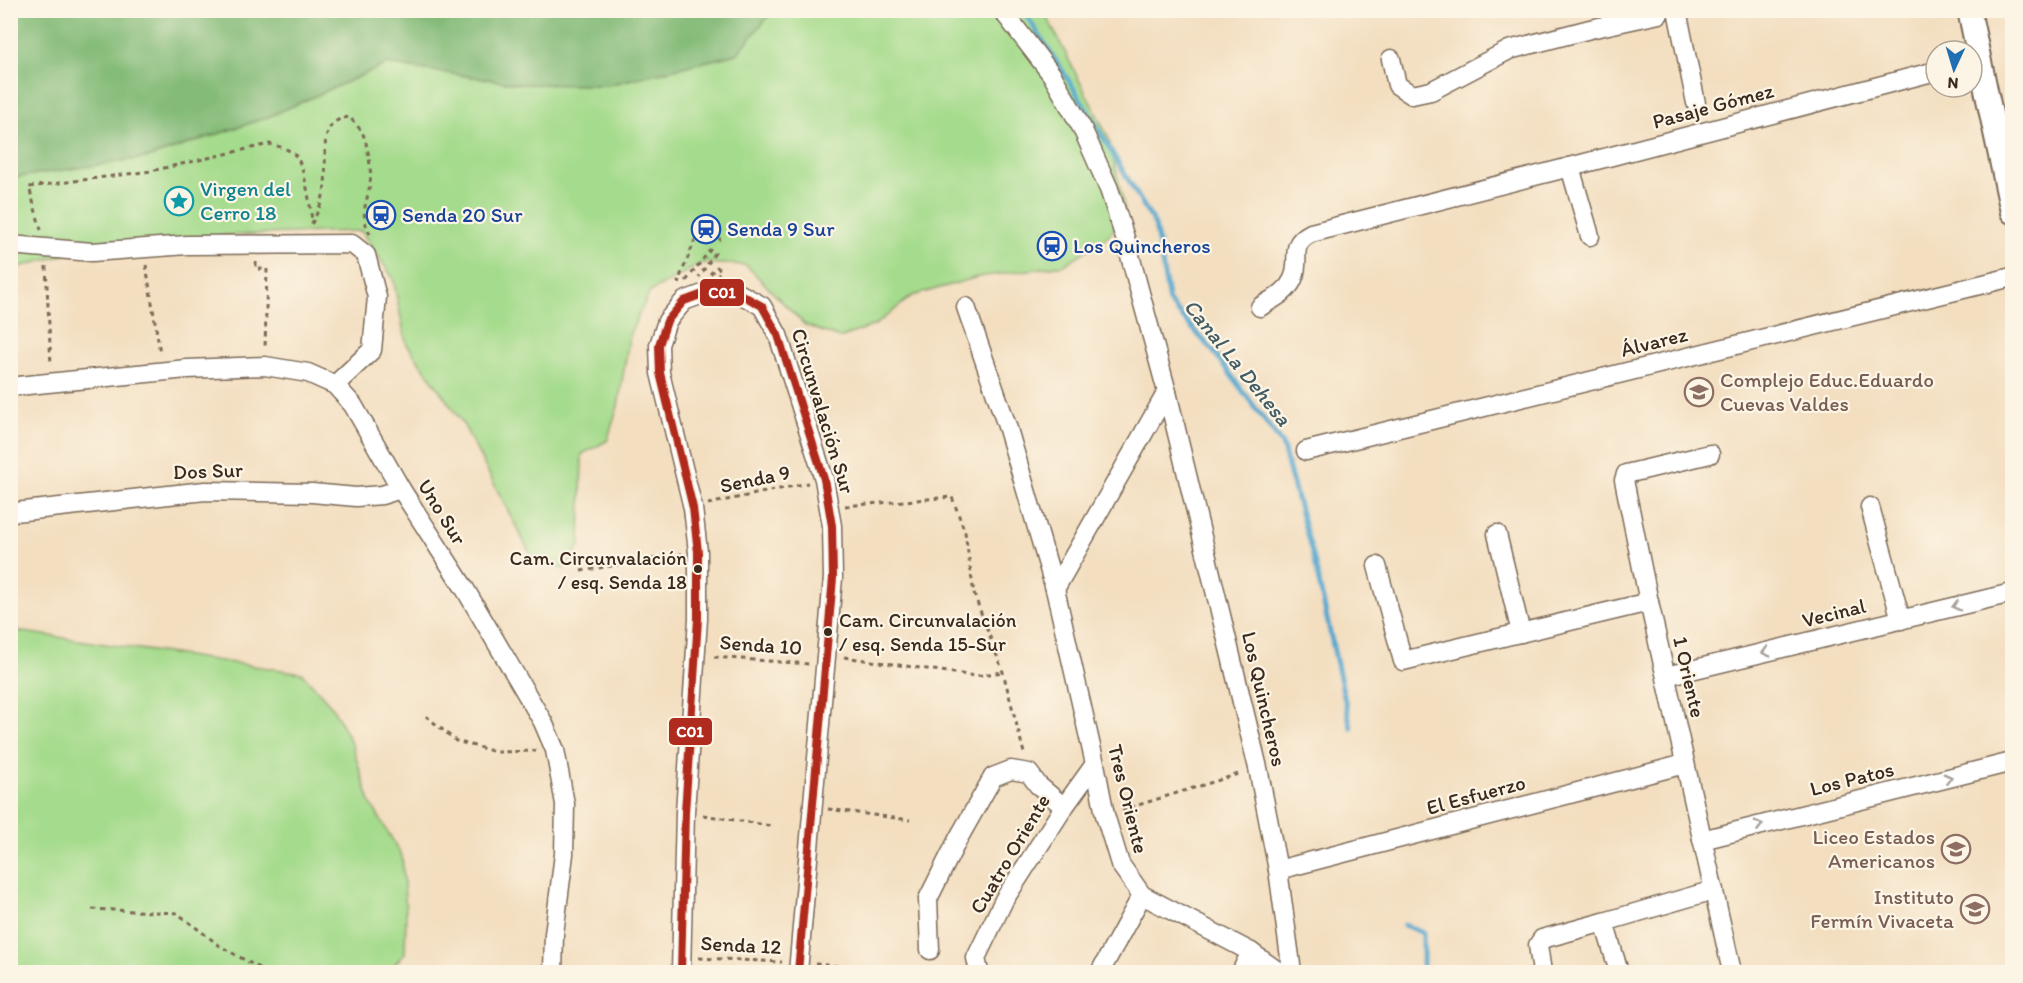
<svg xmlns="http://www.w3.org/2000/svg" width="2023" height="983" font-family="Itim,sans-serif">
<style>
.green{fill:#a5db8c;stroke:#708255;stroke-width:1.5}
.forest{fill:#84bb78;stroke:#60724b;stroke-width:1.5}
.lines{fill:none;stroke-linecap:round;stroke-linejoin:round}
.stream{stroke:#50a6cd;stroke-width:5}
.minor-casing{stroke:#7b6957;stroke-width:21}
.major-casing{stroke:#7b6957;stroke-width:26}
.path{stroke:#7b6957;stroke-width:3;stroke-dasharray:4.5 4.5;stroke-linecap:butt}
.minor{stroke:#fff;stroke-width:18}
.major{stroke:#fff;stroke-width:22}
.bus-1-casing{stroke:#fcf5e5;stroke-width:12}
.bus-1{stroke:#af2b1e;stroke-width:8}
.oneway{stroke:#a79f9a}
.bus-dot{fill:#3b2a1e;stroke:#fcf5e5;stroke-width:2}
.labels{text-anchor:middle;stroke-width:4.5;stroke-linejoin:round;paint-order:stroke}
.bus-label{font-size:20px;fill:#3b2a1e;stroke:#fcf5e5;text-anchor:end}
.street-label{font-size:21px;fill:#3b2a1e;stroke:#fcf5e5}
.culture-label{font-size:21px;fill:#0d838f;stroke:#fcf5e5;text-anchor:start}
.transit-label{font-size:21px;fill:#164399;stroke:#fcf5e5;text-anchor:start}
.education-label{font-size:21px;fill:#785e54;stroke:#fcf5e5;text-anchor:end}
.water-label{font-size:22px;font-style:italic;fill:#435c64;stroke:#fcf5e5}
.line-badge{stroke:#fcf5e5;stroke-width:2}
.badge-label{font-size:16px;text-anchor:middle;font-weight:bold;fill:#fff}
</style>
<rect width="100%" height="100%" fill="#fcf5e5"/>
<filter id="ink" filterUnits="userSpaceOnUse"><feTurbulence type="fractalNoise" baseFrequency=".0167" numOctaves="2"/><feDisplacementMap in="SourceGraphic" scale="12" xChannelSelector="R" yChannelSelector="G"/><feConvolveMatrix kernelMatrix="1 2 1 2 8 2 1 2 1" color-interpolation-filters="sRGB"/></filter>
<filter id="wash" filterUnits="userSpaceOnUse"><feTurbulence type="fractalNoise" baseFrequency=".008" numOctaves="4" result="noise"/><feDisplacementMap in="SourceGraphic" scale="24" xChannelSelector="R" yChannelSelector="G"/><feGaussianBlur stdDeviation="1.35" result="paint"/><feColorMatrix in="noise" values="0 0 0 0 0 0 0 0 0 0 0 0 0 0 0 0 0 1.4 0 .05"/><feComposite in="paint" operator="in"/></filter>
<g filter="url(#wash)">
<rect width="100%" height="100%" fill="#f3dec0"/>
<g class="green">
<path d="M773,10L1044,11L1109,139L1126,216L1107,237L1064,265L978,277L912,296L875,325L840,338L805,325L746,265L702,263L650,292L630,333L618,406L607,441L582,454L580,546L565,569L535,563L462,422L406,343L393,278L361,231L230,235L95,247L11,269V178L150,157L268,117L387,64L520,84L607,85L737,54Z"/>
<path d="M10,630L302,673L333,708L352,745L370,802L402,856L406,912L405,953L387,972H11Z"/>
</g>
<path class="forest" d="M11,10H773V11L737,54L607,85L520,84L387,64L268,117L150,157L11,178Z"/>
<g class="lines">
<g class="stream">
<path d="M1023,10L1078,95L1155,225L1169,302L1214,352L1282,444L1315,564L1351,728"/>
<path d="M1404,925L1423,933V972"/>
</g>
</g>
</g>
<g filter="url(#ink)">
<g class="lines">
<g class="minor-casing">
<g id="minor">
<path d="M1002,10L1052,75L1082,128L1109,189L1126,241L1167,392L1258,768L1278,870L1292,972"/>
<path d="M1677,10L1696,103"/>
<path d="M1391,59L1397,85L1412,95L1431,91L1509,50L1590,29L1659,14"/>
<path d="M1590,236L1570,167L1936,71"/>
<path d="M10,245L92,252L187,245L352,244L366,255L377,297L372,350L335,385"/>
<path d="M966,307L1008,429L1055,589L1095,764L1105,815L1120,864L1142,895L1251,952L1279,972"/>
<path d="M1260,307C1272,299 1287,293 1293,279C1302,259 1287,245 1311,233L1570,167"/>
<path d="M18,386L187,369L265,366L308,373L335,385L353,405L401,489L465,589L543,722L555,750L565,804L564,854L554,934L553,972"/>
<path d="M1306,451L2012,277"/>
<path d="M1710,454L1626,474L1624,480L1649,602L1732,972"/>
<path d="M1870,507L1901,620"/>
<path d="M15,512L205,491L312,493L356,497L382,495L401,489"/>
<path d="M1497,534L1521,633"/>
<path d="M1377,566L1403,661L1649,602"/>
<path d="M1055,589L1167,392"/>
<path d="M1666,676L2012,593"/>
<path d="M1702,840L2012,762"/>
<path d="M1278,870L1685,764"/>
<path d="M930,950L928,899L958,839L993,777L1011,770L1029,773L1038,785L1064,807"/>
<path d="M681,972L685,812L698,619V552L693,508L660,373L659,345L667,321L684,301L711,291L740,294L762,306L778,335L824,479L832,526L833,578L798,972"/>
<path d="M979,972L976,958L1004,900L1064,807L1095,764"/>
<path d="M1100,972L1142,895"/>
<path d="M1241,972L1251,952"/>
<path d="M1542,972L1538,945L1542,939L1604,922"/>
<path d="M1619,972L1604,922L1714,890"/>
</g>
</g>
<g class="major-casing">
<path id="major" d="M1969,10L2012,212"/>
</g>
<g class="path">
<path d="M41,230L29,187L151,171L269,144C278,146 290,149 296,156C305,168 311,208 312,223C319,210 324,198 325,183C328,158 315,120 350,117C353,122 359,127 362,132C368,144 372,171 370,184C367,204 359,213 370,234"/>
<path d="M256,262V269H267L265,349"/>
<path d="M146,265L160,353"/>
<path d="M46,266L51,365"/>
<path d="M710,274L717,267L721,271L718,274"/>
<path d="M686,281L710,250L715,253L699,277"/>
<path d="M681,283L678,282L695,240L721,239"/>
<path d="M708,504L808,483"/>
<path d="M845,506L952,497L965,532L974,594L1003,672L1024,753"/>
<path d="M581,571L682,554"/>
<path d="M714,657L809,664"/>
<path d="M844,657L975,676L1003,672"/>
<path d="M426,716L456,741L496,752L536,751"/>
<path d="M828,809L910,820"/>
<path d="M1122,810L1242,773"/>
<path d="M703,815L772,826"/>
<path d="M92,909L177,913L220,946L266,972"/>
<path d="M699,958L782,962"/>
<path d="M815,964L915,972"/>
</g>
<use href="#minor" class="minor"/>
<use href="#major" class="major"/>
<g class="bus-1-casing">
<path id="bus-1" d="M681,972L685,812L698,619V552L693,508L660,373L659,345L667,321L684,301L711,291L740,294L762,306L778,335L824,479L832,526L833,578L798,972"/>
</g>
<use href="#bus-1" class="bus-1"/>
</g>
<defs><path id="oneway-chevron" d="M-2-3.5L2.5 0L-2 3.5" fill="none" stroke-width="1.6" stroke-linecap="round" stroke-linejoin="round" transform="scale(1.5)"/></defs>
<g class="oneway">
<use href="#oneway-chevron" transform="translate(1956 606) rotate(166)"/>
<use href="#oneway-chevron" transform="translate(1766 652) rotate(166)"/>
<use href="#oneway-chevron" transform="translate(1948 778) rotate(-14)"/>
<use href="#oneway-chevron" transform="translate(1759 825) rotate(-14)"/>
</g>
</g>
<defs>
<g id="sight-ring" transform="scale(1.5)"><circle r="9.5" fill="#fcf5e5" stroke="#0f9aa8" stroke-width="1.5"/><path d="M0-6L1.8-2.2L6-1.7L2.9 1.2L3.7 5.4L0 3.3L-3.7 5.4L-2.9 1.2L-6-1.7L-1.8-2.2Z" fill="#0f9aa8"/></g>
<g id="station-ring" transform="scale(1.5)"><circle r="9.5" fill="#fcf5e5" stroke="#1a4fb4" stroke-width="1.5"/><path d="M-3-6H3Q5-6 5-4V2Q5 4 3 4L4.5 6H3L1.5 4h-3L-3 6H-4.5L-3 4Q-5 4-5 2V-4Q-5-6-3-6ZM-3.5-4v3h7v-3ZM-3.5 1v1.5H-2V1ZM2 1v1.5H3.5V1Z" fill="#1a4fb4"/></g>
<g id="school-ring" transform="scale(1.5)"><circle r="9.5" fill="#fcf5e5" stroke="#8d6e63" stroke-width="1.5"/><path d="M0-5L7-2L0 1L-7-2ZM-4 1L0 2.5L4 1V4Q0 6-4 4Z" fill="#8d6e63"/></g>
</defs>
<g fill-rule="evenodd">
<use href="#sight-ring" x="179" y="201"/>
<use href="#station-ring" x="381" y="215"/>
<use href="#station-ring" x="706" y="229"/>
<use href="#station-ring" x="1052" y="246"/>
<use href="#school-ring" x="1699" y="392"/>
<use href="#school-ring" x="1956" y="849"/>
<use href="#school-ring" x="1975" y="909"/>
</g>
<g class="bus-dot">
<circle cx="698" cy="569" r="5"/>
<circle cx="828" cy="632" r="5"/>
</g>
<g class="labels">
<g class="bus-label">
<text x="687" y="565">Cam. Circunvalación<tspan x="687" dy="24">/ esq. Senda 18</tspan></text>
<text x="839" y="627" text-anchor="start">Cam. Circunvalación<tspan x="839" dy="24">/ esq. Senda 15-Sur</tspan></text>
</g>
<g class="street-label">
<text transform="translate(1713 106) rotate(-15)" y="7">Pasaje Gómez</text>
<text transform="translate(1654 342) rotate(-14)" y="7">Álvarez</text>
<text transform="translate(823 411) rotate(73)" y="7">Circunvalación Sur</text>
<text transform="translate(208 471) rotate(-2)" y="7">Dos Sur</text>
<text transform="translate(755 479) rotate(-12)" y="7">Senda 9</text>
<text transform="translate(442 512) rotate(58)" y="7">Uno Sur</text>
<text transform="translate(1834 613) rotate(-14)" y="7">Vecinal</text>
<text transform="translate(761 645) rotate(4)" y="7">Senda 10</text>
<text transform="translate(1689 677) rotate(77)" y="7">1 Oriente</text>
<text transform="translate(1264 699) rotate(77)" y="7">Los Quincheros</text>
<text transform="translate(1852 779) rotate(-14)" y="7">Los Patos</text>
<text transform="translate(1476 795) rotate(-15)" y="7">El Esfuerzo</text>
<text transform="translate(1128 799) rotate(76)" y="7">Tres Oriente</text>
<text transform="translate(1010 854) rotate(-59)" y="7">Cuatro Oriente</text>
<text transform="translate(741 945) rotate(3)" y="7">Senda 12</text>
</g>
<g class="culture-label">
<text x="200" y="196">Virgen del<tspan x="200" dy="24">Cerro 18</tspan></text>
</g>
<g class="transit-label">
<text x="402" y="222">Senda 20 Sur</text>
<text x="727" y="236">Senda 9 Sur</text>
<text x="1073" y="253">Los Quincheros</text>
</g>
<g class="education-label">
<text x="1720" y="387" text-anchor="start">Complejo Educ.Eduardo<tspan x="1720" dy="24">Cuevas Valdes</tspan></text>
<text x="1935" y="844">Liceo Estados<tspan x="1935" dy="24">Americanos</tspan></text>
<text x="1954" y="904">Instituto<tspan x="1954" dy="24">Fermín Vivaceta</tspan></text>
</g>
<g class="water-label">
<text transform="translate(1238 362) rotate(51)" y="8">Canal La Dehesa</text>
</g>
</g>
<g class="line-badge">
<rect x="699" y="278" width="46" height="29" rx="6" fill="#af2b1e"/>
<rect x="668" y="717" width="45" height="29" rx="6" fill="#af2b1e"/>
</g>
<g class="badge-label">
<text x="722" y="298">C01</text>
<text x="690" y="737">C01</text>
</g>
<rect width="2023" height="983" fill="none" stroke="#fcf5e5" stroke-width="36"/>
<g transform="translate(1954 69) rotate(184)"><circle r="28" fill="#fcf5e5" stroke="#afa495" stroke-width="1.5"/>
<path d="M0-4.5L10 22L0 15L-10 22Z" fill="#1f6fb2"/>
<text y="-9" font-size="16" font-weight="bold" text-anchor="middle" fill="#3b2a1e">N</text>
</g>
</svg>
